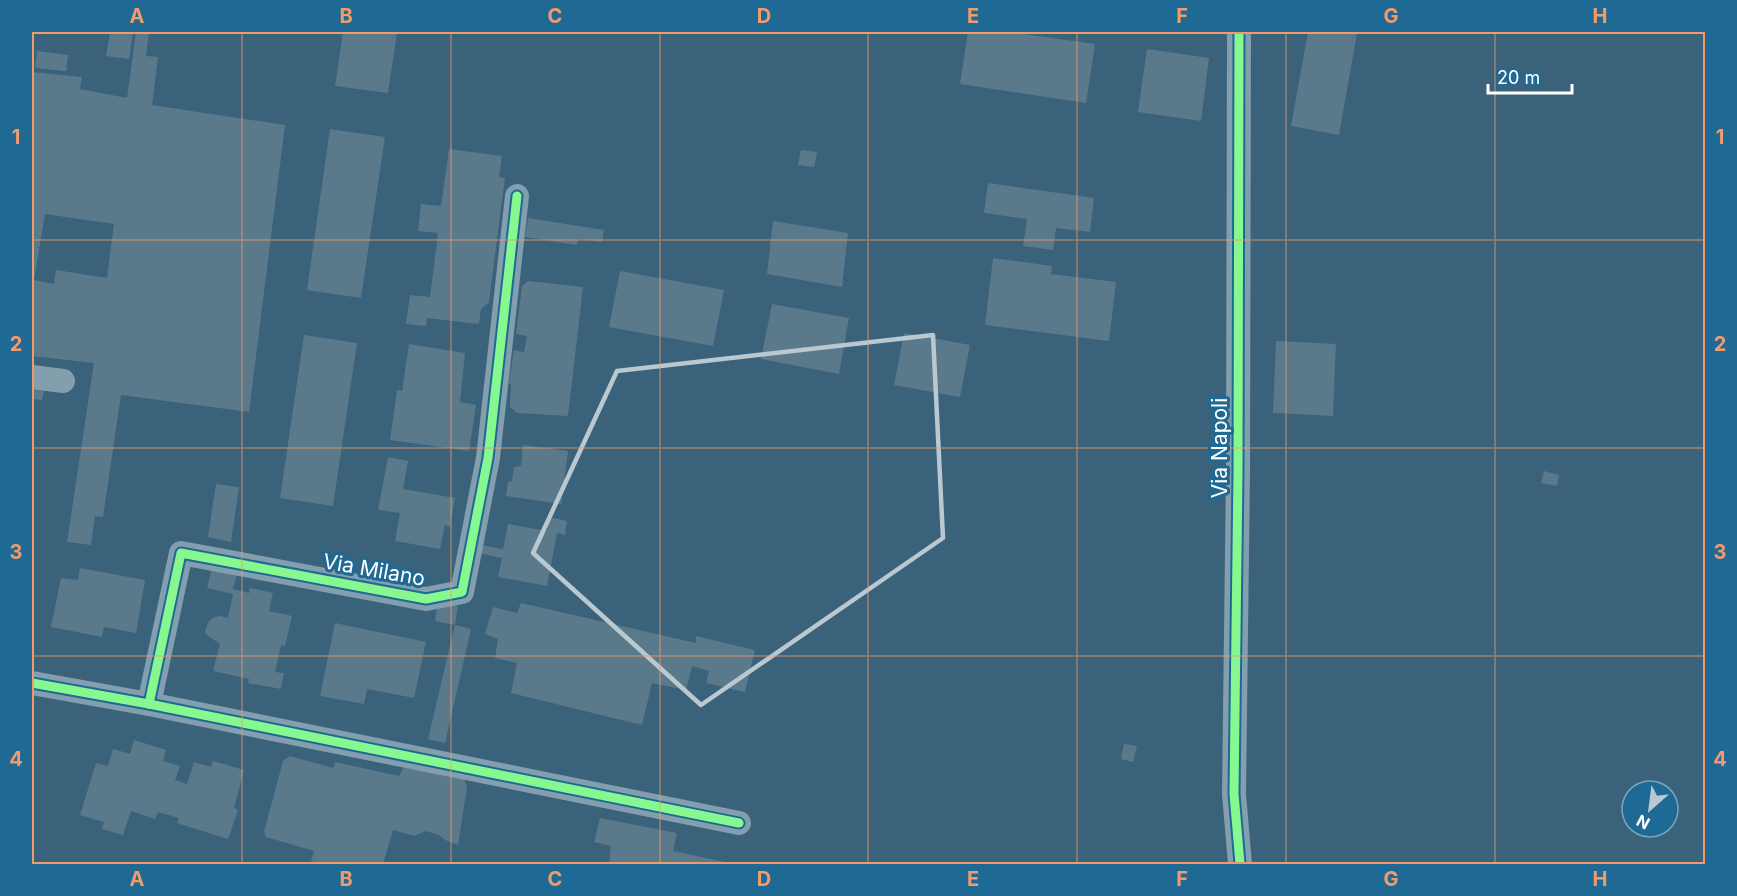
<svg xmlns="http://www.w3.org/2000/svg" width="1737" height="896" font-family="Inter,sans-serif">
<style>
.building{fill:#5a7a8c;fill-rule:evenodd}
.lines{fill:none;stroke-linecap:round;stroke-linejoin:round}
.street{stroke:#839ead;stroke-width:24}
.cycleway-casing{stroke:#1f6995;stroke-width:13}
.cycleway{stroke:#87f88f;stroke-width:9}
.marked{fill:none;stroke:#bac8d0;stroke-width:4.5;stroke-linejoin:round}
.grid{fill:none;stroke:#f19b6d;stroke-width:1.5;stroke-opacity:0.55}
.labels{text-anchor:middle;stroke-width:6;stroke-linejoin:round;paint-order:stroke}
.street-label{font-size:21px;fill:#fff;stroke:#1f6995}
.neatline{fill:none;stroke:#f19b6d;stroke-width:2}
.grid-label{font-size:20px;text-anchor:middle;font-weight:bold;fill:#f19b6d}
</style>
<rect width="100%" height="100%" fill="#3a627a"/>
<g class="building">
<path d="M110,32H133L129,59L106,56Z"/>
<path d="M136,32H149L146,56L158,57L152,105L285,125L249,412L121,395L103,517L95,516L91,545L67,542L94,363L32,356V72L82,77L80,89L127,98ZM45,214L114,224L107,278L56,270L54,284L34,280Z"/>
<path d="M343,32H397L388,93L335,86Z"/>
<path d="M968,32H1009L1095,44L1086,103L960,84Z"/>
<path d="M1308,32L1357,33L1339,135L1291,126Z"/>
<path d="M1147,49L1209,58L1201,121L1138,112Z"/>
<path d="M37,51L68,55L66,71L35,68Z"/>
<path d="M330,129L385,137L361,298L307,290Z"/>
<path d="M449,149L502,156L499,177L505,178L489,302L481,309L479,324L427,318L426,326L406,324L410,295L430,297L438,233L418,231L421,204L441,206Z"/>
<path d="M801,150L817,152L814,167L798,165Z"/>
<path d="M988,183L1094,198L1090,232L1056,228L1053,250L1023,246L1027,219L984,213Z"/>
<path d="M528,218L604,230L602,242L578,239L577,245L525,237Z"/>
<path d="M773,221L848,233L842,287L767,274Z"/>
<path d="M993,258L1052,266L1051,274L1116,282L1109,341L985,325Z"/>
<path d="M620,271L724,290L713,346L609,327Z"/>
<path d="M528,281L583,287L568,416L517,413L510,407L511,385L509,383L514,350L524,352L527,336L516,334L522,286Z"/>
<path d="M772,304L849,318L839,374L761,359Z"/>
<path d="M904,333L970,345L960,397L894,385Z"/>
<path d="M304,335L357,343L333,506L280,498Z"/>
<path d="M1276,341L1336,344L1333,416L1273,413Z"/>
<path d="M409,344L465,353L460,402L476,405L469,451L390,440L397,390L402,391Z"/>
<path d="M32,389L44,391L42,400L32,399Z"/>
<path d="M523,445L568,451L561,504L506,496L508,482L512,481L514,467L521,466Z"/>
<path d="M388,457L408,461L403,489L455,498L450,527L445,525L440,549L395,541L400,513L378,510Z"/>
<path d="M1544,471L1559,475L1557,486L1541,483Z"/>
<path d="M216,484L239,487L231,542L208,537Z"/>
<path d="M550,517L567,521L565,535L557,533L547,586L498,577L502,558L478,553L481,545L503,549L508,524L547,531Z"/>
<path d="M214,560L239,566L233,589L249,593L250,588L273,593L269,611L292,616L285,646L281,645L275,672L284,673L281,689L248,683L249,679L213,671L220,644L208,636L205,632L206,628L209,621L214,617L220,616L228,618L233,594L207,588Z"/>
<path d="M80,568L145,580L136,633L104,627L102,637L51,627L61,578L78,580Z"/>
<path d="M438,601L458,606L455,625L435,621Z"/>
<path d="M521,603L696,643V636L755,650L745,692L706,683L709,671L692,666L686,690L652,683L642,725L511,693L517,663L495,658L498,639L485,634L493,607L517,613Z"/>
<path d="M335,623L426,642L414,698L367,689L364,704L320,696Z"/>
<path d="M455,625L471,629L445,743L428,739Z"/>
<path d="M134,740L166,750L163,761L180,766L175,780L187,784L194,762L211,767L213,761L244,770L234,808L238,810L228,839L177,823L179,818L158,812L155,819L131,811L123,835L102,829L104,822L80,815L96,763L108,766L113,749L130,754Z"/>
<path d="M1124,744L1137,746L1133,762L1121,759Z"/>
<path d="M290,756L333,768L335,762L399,776L403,768L408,765L464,779L467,787L458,845L445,840L439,835L426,831L414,836L393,830L383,864H322L311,861L314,851L266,837L264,832L283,761Z"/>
<path d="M600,818L677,833L673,851L734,864H609L611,846L594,842Z"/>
</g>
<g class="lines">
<g class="street">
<path d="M1239,32L1238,472L1234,794L1240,864"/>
<path d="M32,377L63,381"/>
<path d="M32,683L149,704L739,823"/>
<path d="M149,704L181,553L426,599L462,592L488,458L517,196"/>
</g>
<g class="cycleway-casing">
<g id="cycleway">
<path d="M1239,32L1238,472L1234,794L1240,864"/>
<path d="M32,683L149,704L739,823"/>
<path d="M149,704L181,553L426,599L462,592L488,458L517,196"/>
</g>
</g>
<use href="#cycleway" class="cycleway"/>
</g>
<path class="marked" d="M933,335L943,538L701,705L533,553L617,371Z"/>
<path class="grid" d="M242,32V864M451,32V864M660,32V864M868,32V864M1077,32V864M1286,32V864M1495,32V864M32,240H1706M32,448H1706M32,656H1706"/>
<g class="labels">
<g class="street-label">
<text transform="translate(1220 448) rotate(-90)" y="7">Via Napoli</text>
<text transform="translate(374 570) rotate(10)" y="7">Via Milano</text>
</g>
</g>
<rect width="1737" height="896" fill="none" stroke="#1f6995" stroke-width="66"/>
<g transform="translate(1650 809) rotate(208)"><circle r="28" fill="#1f6995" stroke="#79a5bf" stroke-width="1.5"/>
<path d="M0-4.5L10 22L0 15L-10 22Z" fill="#bac8d0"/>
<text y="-9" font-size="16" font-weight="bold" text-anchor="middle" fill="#ffffff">N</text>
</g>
<path d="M1488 84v9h84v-9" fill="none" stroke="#ffffff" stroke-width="3"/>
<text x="1497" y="84" font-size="18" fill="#ffffff" stroke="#1f6995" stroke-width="4.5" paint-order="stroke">20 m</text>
<rect x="33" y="33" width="1671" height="830" class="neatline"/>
<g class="grid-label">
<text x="137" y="23">A</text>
<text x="346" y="23">B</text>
<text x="555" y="23">C</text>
<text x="764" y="23">D</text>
<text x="973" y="23">E</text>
<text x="1182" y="23">F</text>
<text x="1391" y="23">G</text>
<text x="1600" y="23">H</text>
<text x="16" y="144">1</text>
<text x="1720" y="144">1</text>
<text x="16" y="351">2</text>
<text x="1720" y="351">2</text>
<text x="16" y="559">3</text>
<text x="1720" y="559">3</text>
<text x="16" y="766">4</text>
<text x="1720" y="766">4</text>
<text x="137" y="886">A</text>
<text x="346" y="886">B</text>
<text x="555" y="886">C</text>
<text x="764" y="886">D</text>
<text x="973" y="886">E</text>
<text x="1182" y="886">F</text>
<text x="1391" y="886">G</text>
<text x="1600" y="886">H</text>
</g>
</svg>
